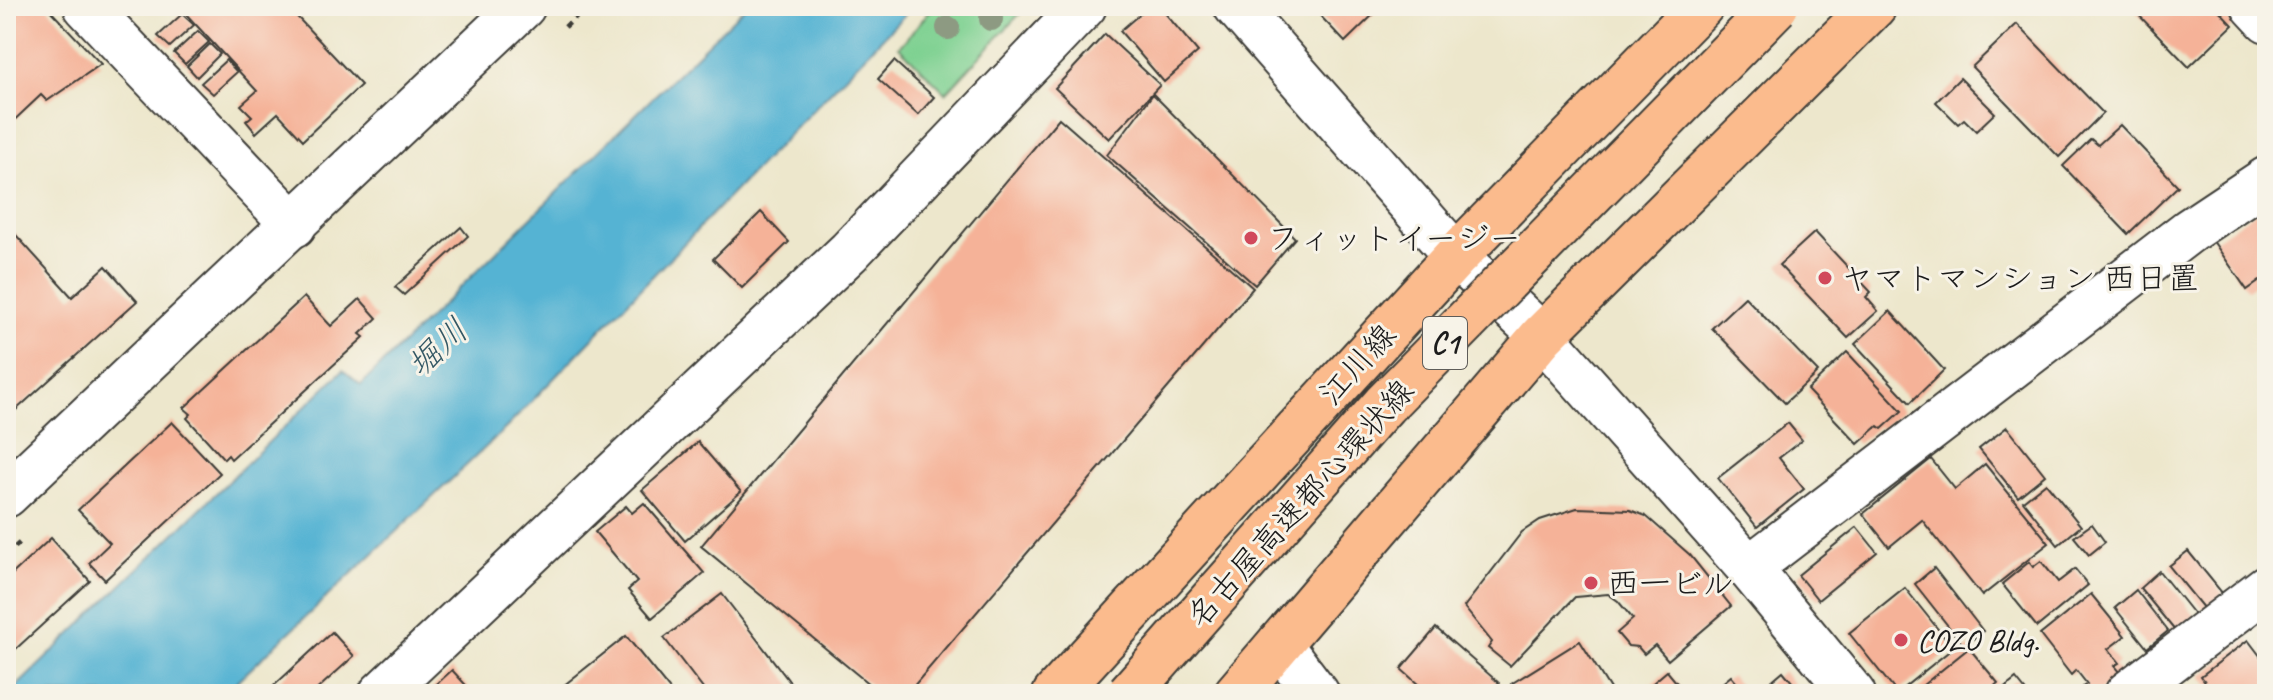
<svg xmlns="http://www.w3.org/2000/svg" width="2273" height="700" font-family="Caveat,'Klee One',sans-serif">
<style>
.green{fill:#7fd192;stroke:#4e7657;stroke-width:2}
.water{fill:#55b3d3;stroke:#386878;stroke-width:2}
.building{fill:#f5b298}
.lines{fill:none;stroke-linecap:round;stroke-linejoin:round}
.minor-casing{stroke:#3b3a36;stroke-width:48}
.tertiary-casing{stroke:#3b3a36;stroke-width:48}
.primary-casing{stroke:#3b3a36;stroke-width:48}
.path{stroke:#3b3a36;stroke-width:5;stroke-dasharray:6 6;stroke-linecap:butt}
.minor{stroke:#fff;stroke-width:44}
.tertiary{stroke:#fff;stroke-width:44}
.primary{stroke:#fbbb8d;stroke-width:44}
.motorway-bridge-casing{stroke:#3b3a36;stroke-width:48;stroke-linecap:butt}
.motorway-bridge{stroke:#fbbb8d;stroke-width:44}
.tree{fill:#8d9a82}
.poi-dot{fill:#d1495b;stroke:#f7f3e8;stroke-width:3}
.labels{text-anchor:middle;stroke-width:6;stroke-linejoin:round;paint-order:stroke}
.shield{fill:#f7f3e8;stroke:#5e5c59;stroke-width:2}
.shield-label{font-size:30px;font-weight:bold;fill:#1c1c1c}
.poi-label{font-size:32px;fill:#1c1c1c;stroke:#f7f3e8;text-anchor:start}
.street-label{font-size:32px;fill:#1c1c1c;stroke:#f7f3e8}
.water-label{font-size:34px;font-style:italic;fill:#335865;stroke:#f7f3e8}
</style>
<rect width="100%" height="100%" fill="#f7f3e8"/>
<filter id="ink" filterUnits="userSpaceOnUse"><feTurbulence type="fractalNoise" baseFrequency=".0125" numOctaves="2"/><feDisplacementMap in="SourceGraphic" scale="16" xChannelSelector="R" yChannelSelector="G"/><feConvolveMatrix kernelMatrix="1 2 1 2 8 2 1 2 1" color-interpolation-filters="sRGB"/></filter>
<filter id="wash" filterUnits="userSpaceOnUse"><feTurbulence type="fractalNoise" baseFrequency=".006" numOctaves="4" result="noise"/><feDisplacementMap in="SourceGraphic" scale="32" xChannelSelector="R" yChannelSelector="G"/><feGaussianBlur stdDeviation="1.8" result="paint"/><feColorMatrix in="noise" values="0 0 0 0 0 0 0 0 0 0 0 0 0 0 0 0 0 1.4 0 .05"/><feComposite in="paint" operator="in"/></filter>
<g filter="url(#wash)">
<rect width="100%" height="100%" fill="#ede7cc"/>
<path class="green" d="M934,6H1027L946,93L899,47Z"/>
<path class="water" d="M746,6H913L507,427L224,694H9L343,370L361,385Z"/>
<g id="blocks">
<g class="building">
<path d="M20,6H46L101,64L47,101L41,95L6,128V19Z"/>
<path d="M195,6H287L361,85L303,140L278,113L256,133L246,121L252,116L241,105L257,91L186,14Z"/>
<path d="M1149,6H1159L1198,52L1164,82L1120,31Z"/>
<path d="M1311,6H1374L1378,10L1345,42Z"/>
<path d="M2130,6H2215L2233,25L2189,67Z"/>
<path d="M182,14L194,25L170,47L158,36Z"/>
<path d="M2017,24L2103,113L2059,157L1972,67Z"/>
<path d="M198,31L209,42L185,64L174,53Z"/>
<path d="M1105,34L1160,85L1109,139L1055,88Z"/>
<path d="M210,44L220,54L197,77L187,66Z"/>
<path d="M226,60L237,72L213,94L201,83Z"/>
<path d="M894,61L934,97L918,115L878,79Z"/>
<path d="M1960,78L1995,113L1976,131L1964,119L1958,124L1936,102Z"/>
<path d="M1153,94L1295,238L1255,285L1107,155Z"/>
<path d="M1059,118L1253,288L907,694H881L701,546Z"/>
<path d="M2120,125L2178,186L2128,234L2063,166L2091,139L2098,145Z"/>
<path d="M2267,204V276L2247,290L2213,241Z"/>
<path d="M761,212L789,242L742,288L713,259Z"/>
<path d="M6,224L72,297L106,266L137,301L6,419Z"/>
<path d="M461,227L468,236L404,295L395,287Z"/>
<path d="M1815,232L1871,292L1866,297L1878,311L1848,338L1779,265Z"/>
<path d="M304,297L331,326L360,299L377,318L360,334L364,337L231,459L228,455L224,459L187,418L191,414L184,408Z"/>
<path d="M1745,297L1818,372L1785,403L1712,328Z"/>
<path d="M1890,311L1944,370L1910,403L1855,344Z"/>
<path d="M1847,352L1902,411L1882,429L1878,426L1858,444L1807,390Z"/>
<path d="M172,422L220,473L105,580L89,563L110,543L78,510Z"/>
<path d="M1788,423L1802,440L1779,458L1804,489L1757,527L1718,478Z"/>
<path d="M2007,427L2045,475L2018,497L1979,449Z"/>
<path d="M698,442L741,492L685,541L642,490Z"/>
<path d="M1931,459L1955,489L1985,464L2049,543L1982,596L1922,520L1889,547L1863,514Z"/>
<path d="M2046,483L2081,526L2058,545L2023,501Z"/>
<path d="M644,503L704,573L652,618L628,590L637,582L595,532L626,506L632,513Z"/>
<path d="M1577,508L1630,510L1646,516L1690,555L1731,606L1668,660L1655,645L1644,654L1638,647L1628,646L1617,633L1633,619L1618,601L1608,594L1575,597L1510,666L1488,648L1492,642L1464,607L1522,532L1540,520Z"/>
<path d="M2092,524L2105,542L2089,555L2074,537Z"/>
<path d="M1857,527L1877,552L1818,600L1798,575Z"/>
<path d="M51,538L90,581L6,658V580Z"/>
<path d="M2188,551L2223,594L2204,609L2169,566Z"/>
<path d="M2041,561L2058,582L2075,569L2088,585L2037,627L2002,584L2029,562L2033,567Z"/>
<path d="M1934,568L1983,631L1964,646L1915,584Z"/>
<path d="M2159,571L2195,616L2176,632L2140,588Z"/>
<path d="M1905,588L1953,648L1897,693L1849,633Z"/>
<path d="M2136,590L2168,631L2147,648L2115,608Z"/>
<path d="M722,594L799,694H707L664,638Z"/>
<path d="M2091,594L2125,636L2108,649L2119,663L2114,666L2121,674L2096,694H2086L2081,688L2087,684L2076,670L2071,675L2040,635Z"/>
<path d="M1436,628L1499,683L1490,694H1429L1401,669Z"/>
<path d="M332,632L354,656L312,694H265Z"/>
<path d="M626,636L673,694H553Z"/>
<path d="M2248,640L2267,665V694H2214L2201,676Z"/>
<path d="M1580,641L1610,689L1602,694H1517L1511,684Z"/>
<path d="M1969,648L1998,683L1985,694H1912Z"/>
<path d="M452,670L474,694H426Z"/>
<path d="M1667,671L1686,694H1640Z"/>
<path d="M1783,671L1802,694H1756Z"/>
<path d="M1731,676L1746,694H1709Z"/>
<path d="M2016,679L2028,694H1997Z"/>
</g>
</g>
</g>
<g filter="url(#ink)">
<use href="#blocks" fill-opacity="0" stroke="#3b3a36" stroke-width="2"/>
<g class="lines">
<g class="minor-casing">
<g id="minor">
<path d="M86,6L294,225"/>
<path d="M2254,6L2267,20"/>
<path d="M1542,336L1749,568L1853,694"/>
<path d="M1749,568L2189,231L2267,179"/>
<path d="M1279,644L1317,694"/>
<path d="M2127,694L2267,587"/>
</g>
</g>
<g class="tertiary-casing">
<g id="tertiary">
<path d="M1236,6L1456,256L1542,336"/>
<path d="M6,495L523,6"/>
<path d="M381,694L849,252L1084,6"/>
</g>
</g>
<g class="primary-casing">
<g id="primary">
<path d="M1055,694L1456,256L1701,6"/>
<path d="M1236,694L1542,336L1874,6"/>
</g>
</g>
<g class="path">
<path d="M565,27L587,6"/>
<path d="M6,555L23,540"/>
</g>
<use href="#minor" class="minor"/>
<use href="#tertiary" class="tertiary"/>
<use href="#primary" class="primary"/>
<g class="motorway-bridge-casing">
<path id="motorway-bridge" d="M1129,694L1384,405L1776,6"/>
</g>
<use href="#motorway-bridge" class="motorway-bridge"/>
</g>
<g class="tree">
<circle cx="991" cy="19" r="12"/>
<circle cx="948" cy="28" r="12"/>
</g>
</g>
<g class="poi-dot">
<circle cx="1251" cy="238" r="8"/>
<circle cx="1825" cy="278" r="8"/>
<circle cx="1591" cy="583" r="8"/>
<circle cx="1901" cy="640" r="8"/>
</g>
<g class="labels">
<rect class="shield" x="1423" y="317" width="44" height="52" rx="6"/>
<g class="shield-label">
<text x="1445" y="353">C1</text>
</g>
<g class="poi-label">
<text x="1267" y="249">フィットイージー</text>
<text x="1841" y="289">ヤマトマンション 西日置</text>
<text x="1607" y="594">西一ビル</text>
<text x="1917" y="651">COZO Bldg.</text>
</g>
<g class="street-label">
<text transform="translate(1357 364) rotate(-48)" y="11">江川線</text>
<text transform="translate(1300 503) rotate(-48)" y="11">名古屋高速都心環状線</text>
</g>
<g class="water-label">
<text transform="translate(437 347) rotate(-43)" y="12">堀川</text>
</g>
</g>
<rect width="2273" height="700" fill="none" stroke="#f7f3e8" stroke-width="32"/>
</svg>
